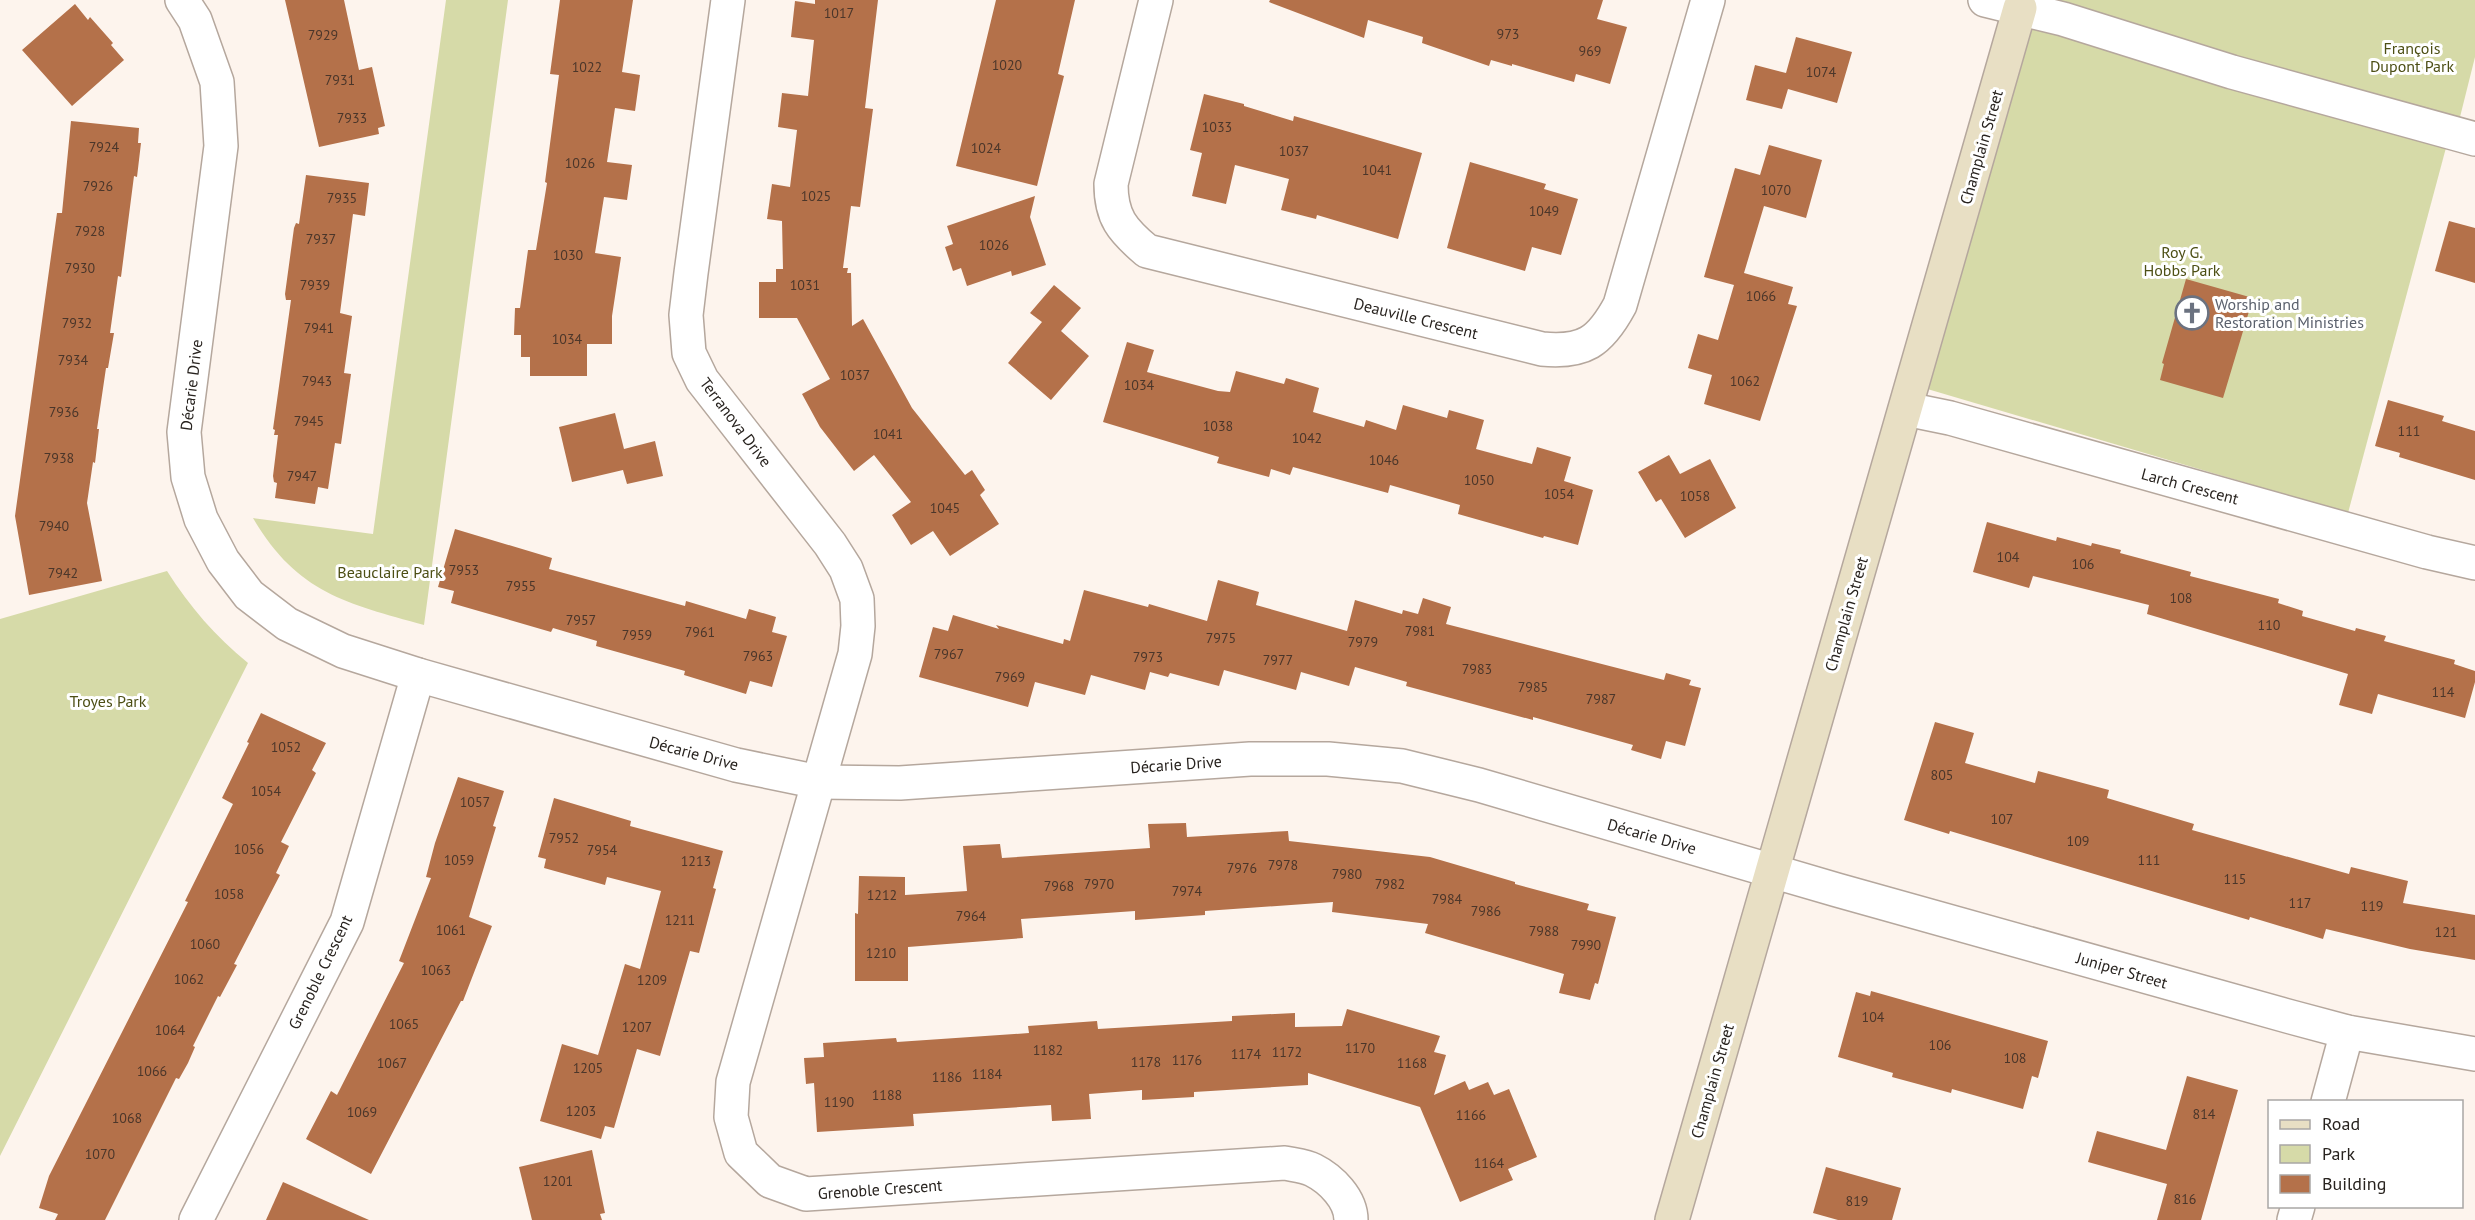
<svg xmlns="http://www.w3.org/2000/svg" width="2475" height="1220" font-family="'PT Sans',sans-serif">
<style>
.green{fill:#d6daa8}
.building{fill:#b4714a}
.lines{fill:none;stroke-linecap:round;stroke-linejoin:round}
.street-casing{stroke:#b5a79d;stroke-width:36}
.secondary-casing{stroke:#b5a79d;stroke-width:36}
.street{stroke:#fff;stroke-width:33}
.secondary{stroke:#e8dfc4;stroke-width:33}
.labels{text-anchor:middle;stroke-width:6;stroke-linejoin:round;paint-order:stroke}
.number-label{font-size:14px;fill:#4b362a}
.park-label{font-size:16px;fill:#4d4f15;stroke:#fff}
.street-label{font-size:16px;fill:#28231f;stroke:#fff}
.worship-label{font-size:16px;fill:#5b616d;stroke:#fff;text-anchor:start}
</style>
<rect width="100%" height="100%" fill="#fdf4ed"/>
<g class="green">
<path d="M446,0H508L424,625C346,603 297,593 253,518L373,534Z"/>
<path d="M2030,0H2475V57L2457,129Z"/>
<path d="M2022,23L2447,144L2348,513L1924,388Z"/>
<path d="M167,571C190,607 215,636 248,663L0,1156V619Z"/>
</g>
<g class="building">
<path d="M285,0H344L359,70L372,67L385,126L378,128L379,134L319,147Z"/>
<path d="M560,0H633L622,72L640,75L635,111L615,108L607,162L632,165L627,200L604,197L595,253L621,257L612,316V344H587V376H530V357H521V335H514L515,308H520L528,250H536L547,183L545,182L559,75L550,74Z"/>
<path d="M815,0H878L865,108L873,109L860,207L851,206L843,268H848L847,273H851L852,326L863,319L912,408L965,475L972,470L985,490L980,495L999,524L950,556L933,531L911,545L892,515L911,502L874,455L854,471L820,427L802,394L830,379L797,318H759V282H776V269H783L782,221L767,219L772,184L790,187L797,130L778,127L782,93L808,96L814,40L791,37L795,1L815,4Z"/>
<path d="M996,0H1075L1058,74L1064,76L1037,186L956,166Z"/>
<path d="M1270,0H1603L1597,19L1627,27L1610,84L1576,74L1574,82L1512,64V66L1491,60L1489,66L1422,43L1423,37L1368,20L1364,38L1269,2Z"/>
<path d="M75,4L88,20L90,17L113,43L111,45L124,60L72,106L22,50Z"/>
<path d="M1796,37L1852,52L1837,103L1788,89L1782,109L1746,100L1755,65L1786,73Z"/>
<path d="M1204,94L1244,104V106L1293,121L1294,116L1422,153L1398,239L1317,215L1316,219L1281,210L1289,179L1235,165L1226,204L1192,196L1202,153L1190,150Z"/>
<path d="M71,121L139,128L138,143H141L137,177L134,176L121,277L118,276L110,333H114L108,368H106L97,429H99L95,463L93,462L87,503L102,581L29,595L15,516L57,213H62Z"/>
<path d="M1769,145L1822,160L1806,218L1764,206L1744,273L1793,287L1788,304L1797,306L1760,421L1704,404L1712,375L1688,368L1698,334L1718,340L1734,285L1704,277L1735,168L1760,175Z"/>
<path d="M1470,162L1546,184L1544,189L1578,199L1561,255L1532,247L1525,271L1447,248Z"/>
<path d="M306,175L369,183L365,216L353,214L340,313L352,316L344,373L351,374L341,444L335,443L328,489L318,487L315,504L275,498L277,483L274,482L273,476L278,435H274L275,430L273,429L291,300H286L285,294L294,228L296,223L299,224Z"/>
<path d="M1035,196L1030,217L1046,265L1012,276L1011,271L967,286L961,268L953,271L945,247L953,244L947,226Z"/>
<path d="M2449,221L2475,228V283L2435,271Z"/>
<path d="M2186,279L2253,298L2223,398L2160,380L2164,364L2162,363Z"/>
<path d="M1054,285L1081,308L1061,331L1089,356L1051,400L1008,363L1042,322L1030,313Z"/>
<path d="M1127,342L1154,350L1147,372L1218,391L1230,392L1236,371L1284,384L1286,378L1319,388L1313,412L1364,427L1366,420L1396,430L1403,405L1447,418L1449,410L1484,420L1476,449L1532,464L1537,447L1571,457L1564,481L1593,490L1578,545L1544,536L1543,538L1458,514L1460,505L1390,485L1388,493L1293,467L1290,475L1271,469L1269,477L1217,463L1219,457L1103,422Z"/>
<path d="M2388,400L2444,416L2442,421L2475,431V480L2399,457L2400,453L2375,446Z"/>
<path d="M615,413L624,449L655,441L663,476L627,484L623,470L572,482L559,427Z"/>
<path d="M1669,455L1680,474L1710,459L1736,508L1685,538L1661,499L1656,502L1638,472Z"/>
<path d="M1987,522L2056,541L2057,537L2091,546L2092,543L2121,550L2120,553L2191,572L2190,576L2279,599L2278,603L2303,611L2302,616L2355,631L2356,628L2386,636L2384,641L2455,660L2454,664L2475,671V682L2465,718L2378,694L2372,714L2339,705L2348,674L2147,614L2149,605L2033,576L2029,588L1973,572Z"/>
<path d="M455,529L552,558L549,569L685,606L686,601L746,619L749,609L776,617L772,632L787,636L772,687L750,681L746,694L684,675L685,671L596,646L597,641L553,628L551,632L451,603L454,591L438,587Z"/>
<path d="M1218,580L1259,592L1256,605L1347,631L1355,600L1402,614L1403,610L1418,614L1423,598L1451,607L1446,624L1664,680L1666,673L1691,680L1689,685L1701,688L1685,746L1666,741L1661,759L1631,750L1633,745L1533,717V720L1406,686L1407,682L1355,667L1349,686L1301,672L1296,690L1224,670L1219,686L1170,673L1168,677L1150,672L1145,690L1091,675L1085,695L1035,682L1028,707L919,677L933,627L948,631L953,615L999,629L996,625L1063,644L1064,639L1070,641L1084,590L1148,607L1149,604L1207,621Z"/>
<path d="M261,713L326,743L312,770L316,773L281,842L289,846L276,873L280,875L234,964L237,965L220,997L218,996L193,1046L195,1047L188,1063L179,1079L176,1078L105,1220H55L58,1214L39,1208L49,1176L188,902L185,901L233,804L222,798L249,743L247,742Z"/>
<path d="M1935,722L1974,733L1965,763L2035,783L2038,771L2109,790L2107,798L2194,824L2192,830L2349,874L2351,867L2408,881L2403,903L2475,915V960L2410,949L2326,929L2323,939L2250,917L2249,920L1950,831L1949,834L1904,820Z"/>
<path d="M458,777L504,791L493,826L496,827L469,917L492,926L463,1001H461L371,1174L306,1139L331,1091L337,1095L404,963L399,961L431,878L426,877L435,843Z"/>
<path d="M554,798L631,821L630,826L723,851L713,888L716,889L699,953L690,951L660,1056L637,1049L614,1128L605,1126L601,1139L540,1121L562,1044L598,1055L625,964L640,969L661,891L607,877L605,885L544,868L546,859L538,857Z"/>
<path d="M1186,823L1187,837L1288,831L1289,841L1430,857L1515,882V884L1589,904L1587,910L1616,917L1598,984L1595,983L1590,1000L1559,993L1564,974L1425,933L1428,924L1332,912L1333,902L1205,911V915L1135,920V911L1021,919L1023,938L908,947V981H855V913L858,914L859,876L905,877V895L967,891L963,846L1000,844L1002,858L1150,848L1148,824Z"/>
<path d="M1871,991L2048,1041L2038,1078L2032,1076L2023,1109L1952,1089L1951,1093L1892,1077L1893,1073L1838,1057L1856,992L1870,996Z"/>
<path d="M1347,1009L1440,1036L1434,1052L1446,1055L1434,1095L1465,1081L1469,1090L1488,1082L1494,1095L1509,1089L1537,1157L1508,1169L1513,1180L1460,1202L1420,1107L1308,1073V1085L1194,1092V1097L1142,1100V1090L1089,1094L1091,1119L1052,1121L1051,1105L913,1114L914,1126L817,1132L814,1083L806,1084L804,1058L824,1057L823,1043L896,1038L897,1042L1029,1033L1028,1026L1097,1021L1098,1029L1232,1021V1016L1295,1013V1027L1342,1026Z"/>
<path d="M2187,1076L2238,1090L2201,1220H2157L2167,1184L2088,1162L2097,1131L2166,1150Z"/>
<path d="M592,1150L605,1213L600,1214L602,1220H532L519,1167Z"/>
<path d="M1826,1167L1901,1188L1892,1220H1838L1813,1213Z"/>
<path d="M283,1182L369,1220H266Z"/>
</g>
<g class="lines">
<g class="street-casing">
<g id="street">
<path d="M182,0L195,20L217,82L221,146L184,432L188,477L201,519L223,561L249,595L287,624L343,651L418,675L736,765L819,782L900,783L1250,759H1328L1402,766L1479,785L1837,890L2291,1017L2347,1032L2475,1054"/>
<path d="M728,0L691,273L686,315L689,353L702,380L830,544L846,569L857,599L858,626L855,654L733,1082L731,1117L741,1153L770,1181L806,1194L1285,1163C1294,1165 1305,1166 1313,1170C1331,1179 1351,1199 1351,1220"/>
<path d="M1156,0L1111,184C1111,217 1122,230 1147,251L1542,349C1584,353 1600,342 1620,305L1708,0"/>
<path d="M1985,0L2063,19L2232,72L2475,139"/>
<path d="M1906,409L1950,418L2427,552L2475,563"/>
<path d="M2328,1102L2347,1032"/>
<path d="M196,1220L347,922L418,675"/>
<path d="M2294,1220L2298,1206"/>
</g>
</g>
<g class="secondary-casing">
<path id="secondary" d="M1672,1220L2020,8"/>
</g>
<use href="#street" class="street"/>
<use href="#secondary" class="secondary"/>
</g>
<defs>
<g id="church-ring" transform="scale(1.725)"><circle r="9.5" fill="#fff" stroke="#6b7280" stroke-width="1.5"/><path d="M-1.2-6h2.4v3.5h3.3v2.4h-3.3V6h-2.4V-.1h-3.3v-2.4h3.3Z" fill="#6b7280"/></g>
</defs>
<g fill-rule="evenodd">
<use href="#church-ring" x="2192" y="313"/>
</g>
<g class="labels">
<g class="number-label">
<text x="839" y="18">1017</text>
<text x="1508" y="39">973</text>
<text x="323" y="40">7929</text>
<text x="1590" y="56">969</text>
<text x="1007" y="70">1020</text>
<text x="587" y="72">1022</text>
<text x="1821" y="77">1074</text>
<text x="340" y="85">7931</text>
<text x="352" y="123">7933</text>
<text x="1217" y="132">1033</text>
<text x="104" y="152">7924</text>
<text x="986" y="153">1024</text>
<text x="1294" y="156">1037</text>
<text x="580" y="168">1026</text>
<text x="1377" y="175">1041</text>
<text x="98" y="191">7926</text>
<text x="1776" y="195">1070</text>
<text x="816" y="201">1025</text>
<text x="342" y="203">7935</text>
<text x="1544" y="216">1049</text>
<text x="90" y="236">7928</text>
<text x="321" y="244">7937</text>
<text x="994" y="250">1026</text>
<text x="568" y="260">1030</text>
<text x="80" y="273">7930</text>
<text x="315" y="290">7939</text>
<text x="805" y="290">1031</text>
<text x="1761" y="301">1066</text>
<text x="77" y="328">7932</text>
<text x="319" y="333">7941</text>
<text x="567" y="344">1034</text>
<text x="73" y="365">7934</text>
<text x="855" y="380">1037</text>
<text x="317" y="386">7943</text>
<text x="1745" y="386">1062</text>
<text x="1139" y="390">1034</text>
<text x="64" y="417">7936</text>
<text x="309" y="426">7945</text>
<text x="1218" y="431">1038</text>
<text x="2409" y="436">111</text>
<text x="888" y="439">1041</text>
<text x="1307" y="443">1042</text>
<text x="59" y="463">7938</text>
<text x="1384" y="465">1046</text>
<text x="302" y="481">7947</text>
<text x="1479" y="485">1050</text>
<text x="1559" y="499">1054</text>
<text x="1695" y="501">1058</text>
<text x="945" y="513">1045</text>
<text x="54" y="531">7940</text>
<text x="2008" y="562">104</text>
<text x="2083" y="569">106</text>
<text x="464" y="575">7953</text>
<text x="63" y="578">7942</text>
<text x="521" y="591">7955</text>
<text x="2181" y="603">108</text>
<text x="581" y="625">7957</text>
<text x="2269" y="630">110</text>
<text x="1420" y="636">7981</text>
<text x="700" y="637">7961</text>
<text x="637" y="640">7959</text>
<text x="1221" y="643">7975</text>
<text x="1363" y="647">7979</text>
<text x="949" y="659">7967</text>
<text x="758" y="661">7963</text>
<text x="1148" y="662">7973</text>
<text x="1278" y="665">7977</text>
<text x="1477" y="674">7983</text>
<text x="1010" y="682">7969</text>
<text x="1533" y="692">7985</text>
<text x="2443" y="697">114</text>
<text x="1601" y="704">7987</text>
<text x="286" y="752">1052</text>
<text x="1942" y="780">805</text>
<text x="266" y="796">1054</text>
<text x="475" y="807">1057</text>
<text x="2002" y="824">107</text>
<text x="564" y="843">7952</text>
<text x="2078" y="846">109</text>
<text x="249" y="854">1056</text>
<text x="602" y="855">7954</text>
<text x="459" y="865">1059</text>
<text x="2149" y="865">111</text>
<text x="696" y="866">1213</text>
<text x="1283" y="870">7978</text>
<text x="1242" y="873">7976</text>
<text x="1347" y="879">7980</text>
<text x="2235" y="884">115</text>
<text x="1099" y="889">7970</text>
<text x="1390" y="889">7982</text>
<text x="1059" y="891">7968</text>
<text x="1187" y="896">7974</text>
<text x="229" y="899">1058</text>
<text x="882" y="900">1212</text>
<text x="1447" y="904">7984</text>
<text x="2300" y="908">117</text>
<text x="2372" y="911">119</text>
<text x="1486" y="916">7986</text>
<text x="971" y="921">7964</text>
<text x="680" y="925">1211</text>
<text x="451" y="935">1061</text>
<text x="1544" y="936">7988</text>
<text x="2446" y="937">121</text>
<text x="205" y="949">1060</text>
<text x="1586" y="950">7990</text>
<text x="881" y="958">1210</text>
<text x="436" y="975">1063</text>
<text x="189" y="984">1062</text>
<text x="652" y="985">1209</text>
<text x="1873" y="1022">104</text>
<text x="404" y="1029">1065</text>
<text x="637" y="1032">1207</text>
<text x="170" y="1035">1064</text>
<text x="1940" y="1050">106</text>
<text x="1360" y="1053">1170</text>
<text x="1048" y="1055">1182</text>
<text x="1287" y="1057">1172</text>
<text x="1246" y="1059">1174</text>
<text x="2015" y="1063">108</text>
<text x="1187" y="1065">1176</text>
<text x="1146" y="1067">1178</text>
<text x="392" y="1068">1067</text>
<text x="1412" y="1068">1168</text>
<text x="588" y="1073">1205</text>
<text x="152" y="1076">1066</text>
<text x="987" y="1079">1184</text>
<text x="947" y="1082">1186</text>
<text x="887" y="1100">1188</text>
<text x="839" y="1107">1190</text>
<text x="581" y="1116">1203</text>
<text x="362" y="1117">1069</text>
<text x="2204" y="1119">814</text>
<text x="1471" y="1120">1166</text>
<text x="127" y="1123">1068</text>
<text x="100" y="1159">1070</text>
<text x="1489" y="1168">1164</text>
<text x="558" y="1186">1201</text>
<text x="2185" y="1204">816</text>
<text x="1857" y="1206">819</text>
</g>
<g class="park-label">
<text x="2412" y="54">François<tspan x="2412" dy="18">Dupont Park</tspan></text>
<text x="2182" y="258">Roy G.<tspan x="2182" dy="18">Hobbs Park</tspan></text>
<text x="390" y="578">Beauclaire Park</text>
<text x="108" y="707">Troyes Park</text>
</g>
<g class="street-label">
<text transform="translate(1981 147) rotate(-74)" y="6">Champlain Street</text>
<text transform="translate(1416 318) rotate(14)" y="6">Deauville Crescent</text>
<text transform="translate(191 385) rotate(-83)" y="6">Décarie Drive</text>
<text transform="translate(736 422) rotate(53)" y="6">Terranova Drive</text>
<text transform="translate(2190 486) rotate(15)" y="6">Larch Crescent</text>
<text transform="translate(1846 614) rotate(-74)" y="6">Champlain Street</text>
<text transform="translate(694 753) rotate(15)" y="6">Décarie Drive</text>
<text transform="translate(1176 764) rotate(-4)" y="6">Décarie Drive</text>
<text transform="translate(1652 836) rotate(16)" y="6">Décarie Drive</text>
<text transform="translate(2122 970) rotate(16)" y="6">Juniper Street</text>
<text transform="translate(320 972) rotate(-64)" y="6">Grenoble Crescent</text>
<text transform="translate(1712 1081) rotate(-74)" y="6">Champlain Street</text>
<text transform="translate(880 1189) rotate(-4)" y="6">Grenoble Crescent</text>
</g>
<g class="worship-label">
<text x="2215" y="310">Worship and<tspan x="2215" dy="18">Restoration Ministries</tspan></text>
</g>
</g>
<rect x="2268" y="1100" width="195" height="108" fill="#ffffff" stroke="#a9a7a5" stroke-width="1.5"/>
<rect x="2280" y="1120" width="30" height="9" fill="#e8dfc4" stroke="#a9a7a5" stroke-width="1.5"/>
<text x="2322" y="1130" font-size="18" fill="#28231f">Road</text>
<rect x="2280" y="1145" width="30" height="18" fill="#d6daa8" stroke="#a9a7a5" stroke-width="1.5"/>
<text x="2322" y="1160" font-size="18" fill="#28231f">Park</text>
<rect x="2280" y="1175" width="30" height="18" fill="#b4714a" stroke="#a9a7a5" stroke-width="1.5"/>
<text x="2322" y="1190" font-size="18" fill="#28231f">Building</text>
</svg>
